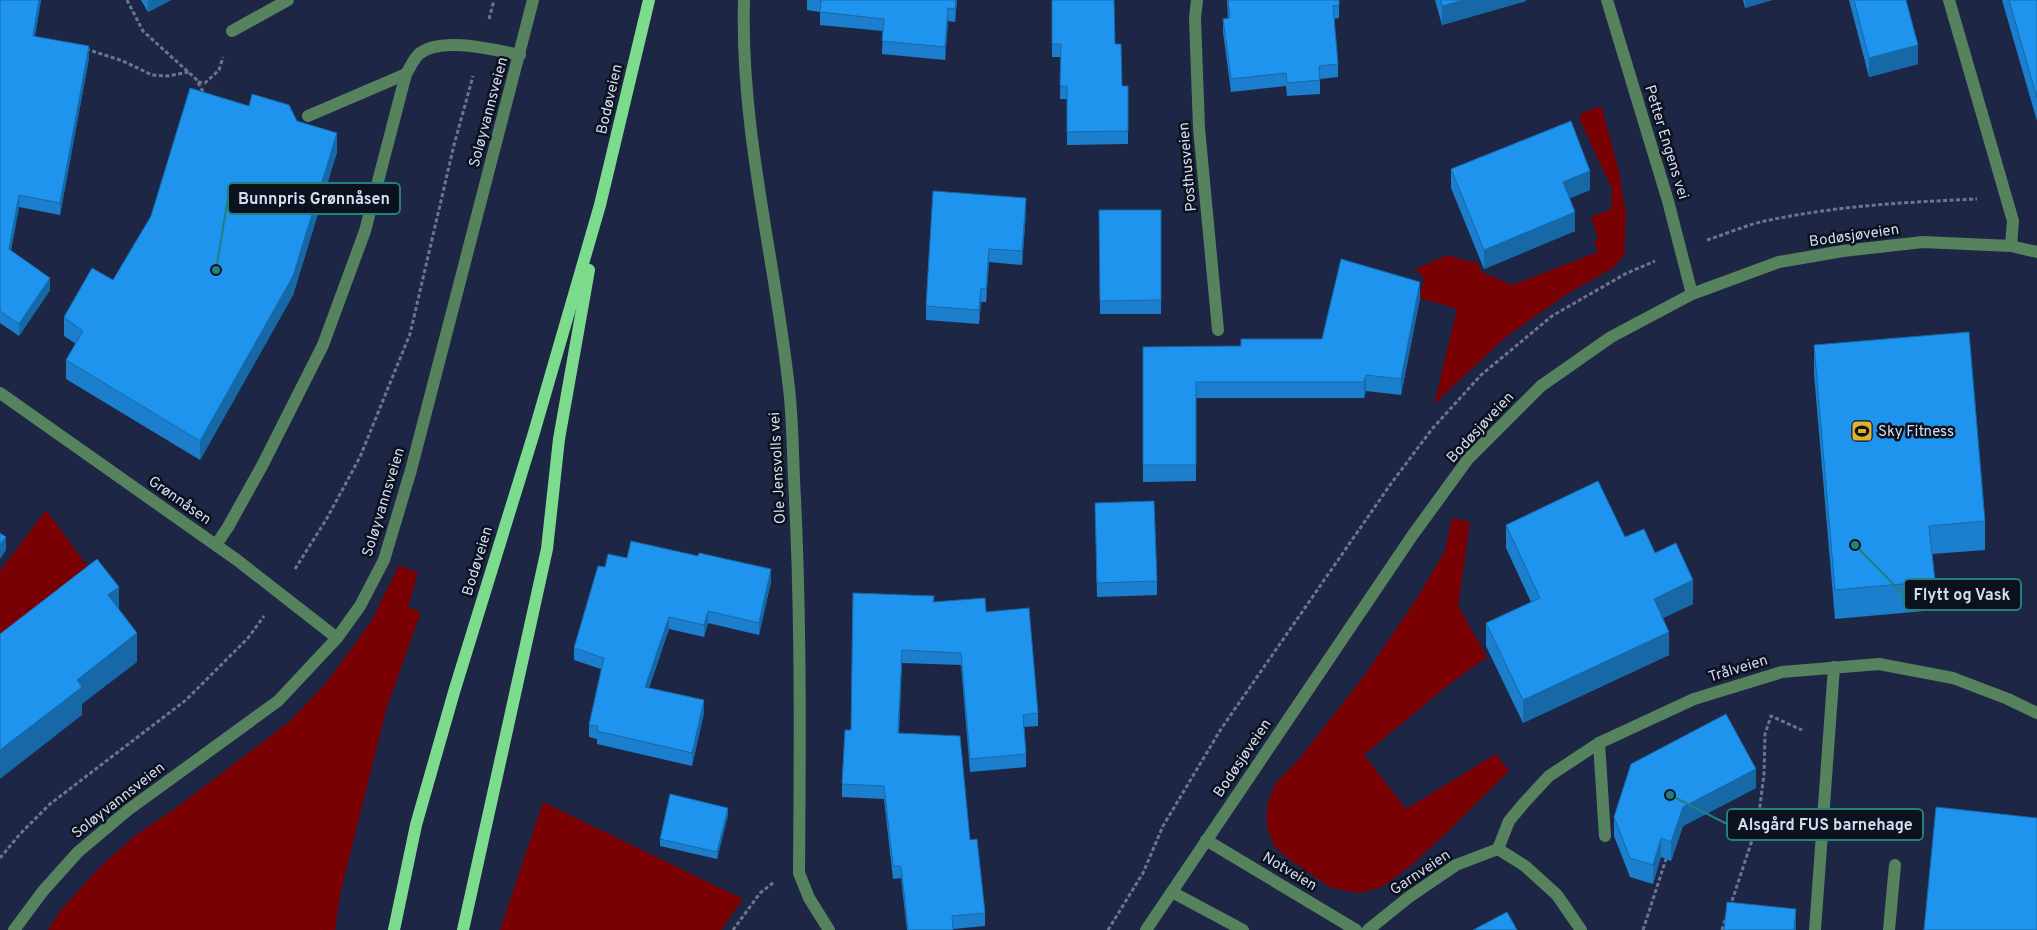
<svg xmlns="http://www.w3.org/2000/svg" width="2037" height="930" font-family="Overpass,sans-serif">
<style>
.green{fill:#790104}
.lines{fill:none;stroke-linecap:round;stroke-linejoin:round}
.path{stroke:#6c758f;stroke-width:3;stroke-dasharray:4 2.5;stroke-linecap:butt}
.minor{stroke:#56825d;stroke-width:12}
.major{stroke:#7ddb8e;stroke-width:12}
.wall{fill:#1b7fcd}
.shaded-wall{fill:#1668a7}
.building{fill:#1f94ee;stroke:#1668a7}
.labels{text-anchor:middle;stroke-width:5;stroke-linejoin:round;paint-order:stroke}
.street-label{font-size:15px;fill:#d4dcf0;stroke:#0c111e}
.poi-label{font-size:15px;fill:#d4dcf0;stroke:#0c111e;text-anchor:start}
.leader{fill:none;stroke:#23807b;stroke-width:2}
.callout-dot{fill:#23807b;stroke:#0c111e;stroke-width:2}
.callout{fill:#0c111e;stroke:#23807b;stroke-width:2}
.callout-label{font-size:16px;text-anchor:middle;font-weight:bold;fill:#d4dcf0}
</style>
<rect width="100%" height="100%" fill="#1d2745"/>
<g class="green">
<path d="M1601,106L1618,167L1626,215L1624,255L1613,268L1567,294L1507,336L1434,404L1457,309L1420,298L1424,278L1415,269L1448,255L1471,262H1477L1482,272L1512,285L1598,252L1594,241L1598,238L1591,217L1611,209L1612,189L1579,118L1582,113Z"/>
<path d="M46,510L88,567L0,641V571Z"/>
<path d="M1452,518L1470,522L1458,606L1487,657L1448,685L1364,755L1406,809L1496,754L1509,771L1439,840L1409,867L1382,887L1360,893L1331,888L1289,859L1274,846L1267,827V805L1276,783L1300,758L1367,672L1417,598L1445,551Z"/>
<path d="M399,565L418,573L408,607L421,612L386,710L340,895L335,930H48L61,910L100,867L135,836L180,805L289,722L328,681L372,620Z"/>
<path d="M543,802L743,899L721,930H500Z"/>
</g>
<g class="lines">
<g class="path">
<path d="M127,0L143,31L196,79L205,95"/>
<path d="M489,19L494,0"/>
<path d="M86,49L123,61L152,75L168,76L189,72"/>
<path d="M198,82L205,83L219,70L223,57"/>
<path d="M1707,240C1726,234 1746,225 1765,221C1835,206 1906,202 1977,199"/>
<path d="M295,569L326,520L360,457L410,334L454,145L473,76"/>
<path d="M0,858L20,834L50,804L186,700L248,638L264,616"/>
<path d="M1730,907L1758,822L1764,774L1765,734L1771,716L1802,730"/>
<path d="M733,930L760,893L773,883"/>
<path d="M1108,930L1143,873L1163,826L1221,729L1390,485L1432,429L1481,375L1552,316L1625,274L1655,261"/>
<path d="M1643,930L1666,859"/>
<path d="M1722,930L1726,917"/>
</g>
<g class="minor">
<path d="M744,0C740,134 777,265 790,398C793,431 793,465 795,499C801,624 800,749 799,873L809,898L829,930"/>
<path d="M1197,0L1195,18L1199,128L1218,330"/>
<path d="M1607,0L1668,201L1692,294"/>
<path d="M1949,0L2013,221L2011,246"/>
<path d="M232,31L288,0"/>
<path d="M308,116L406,74"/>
<path d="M0,393L237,560L337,638"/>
<path d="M216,545L228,527L263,464L323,345L365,231L406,74C410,68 414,58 419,54C441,36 494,50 520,55"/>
<path d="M1599,743L1605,836"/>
<path d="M1206,840L1356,930"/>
<path d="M1498,849L1509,821L1524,803L1549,776L1599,743L1694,699L1782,672L1879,664L1953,678L2008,699L2037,713"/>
<path d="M1172,892L1243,930"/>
<path d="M14,930L43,891L78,852L128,810L278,701L337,638L360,606L384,560L411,470L533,0"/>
<path d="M1146,930L1412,536L1468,459L1541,386L1611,337L1692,294L1779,262L1843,251L1923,242L2011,246L2037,252"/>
<path d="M1368,930L1409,897L1456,865L1498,849L1525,866L1557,895L1581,930"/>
<path d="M1815,930L1834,667"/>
<path d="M1889,930L1895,865"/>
</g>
<g class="major">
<path d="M394,930L416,825L454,692L533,436L600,205L649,0"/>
<path d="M463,930L547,549L559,439L589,270"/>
</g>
</g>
<g class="wall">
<path d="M0,0H41L35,36L89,58L60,215L19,207L11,250L50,290L19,336L0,323Z"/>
<path d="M141,0H171L148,12Z"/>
<path d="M807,0H957L955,22L948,21L945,60L882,54L883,31L820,25V12L807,10Z"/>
<path d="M1052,0L1115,44L1122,86H1128V144L1067,145V99H1060L1061,57H1052Z"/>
<path d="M1227,0H1339V18L1334,19L1338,64V77L1320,79V94L1287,96L1286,86L1231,92L1223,32V19L1228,18Z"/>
<path d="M1435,0H1526V1L1442,25Z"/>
<path d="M1743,0H1772L1745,8Z"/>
<path d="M1849,0H1906L1918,64L1869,77Z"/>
<path d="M2002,0H2037V121Z"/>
<path d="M297,121L337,152L293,295L200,460L66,379V360L76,344L64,336V317L113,280Z"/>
<path d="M1451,169L1590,190L1570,198L1575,231L1484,269L1451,188Z"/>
<path d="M1099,210H1161V314H1100Z"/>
<path d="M1026,212L1022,265L989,262L986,302H981L979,324L926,320V306Z"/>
<path d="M1420,298L1401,395L1366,391L1364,398H1196V481L1143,482V347L1241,346L1322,339Z"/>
<path d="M1814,345L1985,521V550L1932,554L1935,581V610L1835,619L1814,374Z"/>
<path d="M1095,503L1157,581V595L1097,597Z"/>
<path d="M1506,525L1625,537L1655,553L1693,604L1663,618L1669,655L1523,723L1486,646V623L1531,602L1506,548Z"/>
<path d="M605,567L771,582L759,635L708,623L704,637L669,629L649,688L704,713L692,766L597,744V739L589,737V725L601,669L574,660V648Z"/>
<path d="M853,593L934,602L986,612L1038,713V726L1024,727L1026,754V767L970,772L961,665L902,663L899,733L970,840L985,913V926L953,929V930H907L901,878L893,879L884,799L842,797V784L851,730Z"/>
<path d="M1756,788L1683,826L1671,861L1661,857L1653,884L1630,877L1614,836V817Z"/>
<path d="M728,815L717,859L660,846V839Z"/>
</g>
<g class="shaded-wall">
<path d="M39,0H41L33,48V36Z"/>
<path d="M148,0H171L148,12Z"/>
<path d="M956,0H957L955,22V9Z"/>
<path d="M1463,0H1526V1L1442,25V6Z"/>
<path d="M1745,0H1772L1745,8Z"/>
<path d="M948,8V21L945,60V47Z"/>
<path d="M1918,45V64L1869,77V58Z"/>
<path d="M89,46V58L60,215V203Z"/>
<path d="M337,133V152L293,295L200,460V441Z"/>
<path d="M1590,171V190L1563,201V182Z"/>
<path d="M19,195V207L9,261V249Z"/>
<path d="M1026,198V212L1022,265V251Z"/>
<path d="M1575,212V231L1484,269V250Z"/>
<path d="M989,249V262L986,302V289Z"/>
<path d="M50,278V290L19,336V324Z"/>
<path d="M1420,282V298L1401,395V379Z"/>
<path d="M981,288V302L979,324V310Z"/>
<path d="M1366,375V391L1364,398V382Z"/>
<path d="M6,537V550L0,559V545Z"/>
<path d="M771,569V582L759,635V623Z"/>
<path d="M1693,580V604L1654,622V599Z"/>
<path d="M119,587V615L108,595Z"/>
<path d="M708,611V623L704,637V625Z"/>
<path d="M669,617V629L645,699V687Z"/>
<path d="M1669,632V655L1523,723V700Z"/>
<path d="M137,633V662L82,704V715L0,779V750L77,680Z"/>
<path d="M902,650V663L898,745V733Z"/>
<path d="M704,700V713L692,766V753Z"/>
<path d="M1756,769V788L1683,826L1671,861V842L1683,807Z"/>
<path d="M728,808V815L717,859V852Z"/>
<path d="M1661,838V857L1653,884V865Z"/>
<path d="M1796,909V930H1794Z"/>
</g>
<g class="building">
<path d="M0,0H39L33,36L89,46L60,203L19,195L9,249L50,278L19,324L0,311Z"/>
<path d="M821,0H956L955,9L948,8L945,47L882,41L884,19L820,12Z"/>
<path d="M1052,0H1114L1115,44H1121L1122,86H1128V131L1067,132V86H1060L1061,44H1052Z"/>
<path d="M1228,0H1339V5L1333,6L1338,64L1319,66L1320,80L1287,83L1286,73L1231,79L1223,19L1230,18Z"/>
<path d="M1441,0H1463L1442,6Z"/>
<path d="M1854,0H1906L1918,45L1869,58Z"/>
<path d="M2009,0H2037V98Z"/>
<path d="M190,88L249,106L252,94L289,105L297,121L337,133L293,276L200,441L66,360L83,331L64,317L92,268L113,280L151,216Z"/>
<path d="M1571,121L1590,171L1563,182L1575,212L1484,250L1451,169Z"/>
<path d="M933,191L1026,198L1022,251L989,249L986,289L981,288L979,310L926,306Z"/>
<path d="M1099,210H1161V300L1100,301Z"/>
<path d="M1341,259L1420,282L1401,379L1366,375L1364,382H1196V465H1143V347L1241,346V339H1322Z"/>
<path d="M1969,332L1985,521L1929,526L1935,581L1835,590L1814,345Z"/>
<path d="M1598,481L1625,537L1644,529L1655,553L1676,543L1693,580L1654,599L1669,632L1523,700L1486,623L1540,598L1506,525Z"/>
<path d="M1154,501L1157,581L1097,583L1095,503Z"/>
<path d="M0,533L6,537L0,545Z"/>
<path d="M631,541L698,556L699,553L771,569L759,623L708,611L704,625L669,617L645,687L704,700L692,753L597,731L598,726L589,725L604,658L574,648L598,566L605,567L608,554L627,558Z"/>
<path d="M97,559L119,587L108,595L137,633L77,680L82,687L0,750V634Z"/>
<path d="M853,593L934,596L933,602L985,598L986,612L1029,608L1038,713L1023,715L1026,754L970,759L961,653L902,650L898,733L960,736L970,840L977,839L985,913L952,916L953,930H908L901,866H893L884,786L842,784L845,730H851Z"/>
<path d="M1726,714L1756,769L1683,807L1671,842L1661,838L1653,865L1630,858L1614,817L1631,764Z"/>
<path d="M670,794L728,808L717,852L660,839Z"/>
<path d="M1936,807L2037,818V930H1924Z"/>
<path d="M1727,902L1796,909L1794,930H1724Z"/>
<path d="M1507,912L1517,930H1473Z"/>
</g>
<defs>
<g id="stadium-square" transform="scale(1.125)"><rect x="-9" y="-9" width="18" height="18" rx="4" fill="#ddb133" stroke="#0c111e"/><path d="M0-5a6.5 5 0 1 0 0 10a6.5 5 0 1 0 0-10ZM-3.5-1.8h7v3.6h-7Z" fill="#111"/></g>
</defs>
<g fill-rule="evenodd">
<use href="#stadium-square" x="1862" y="431"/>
</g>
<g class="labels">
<g class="street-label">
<text transform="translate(609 99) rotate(-77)" y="5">Bodøveien</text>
<text transform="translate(488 112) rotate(-75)" y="5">Soløyvannsveien</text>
<text transform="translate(1667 142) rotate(73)" y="5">Petter Engens vei</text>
<text transform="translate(1187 167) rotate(-95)" y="5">Posthusveien</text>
<text transform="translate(1854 235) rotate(-8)" y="5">Bodøsjøveien</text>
<text transform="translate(1480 427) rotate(-47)" y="5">Bodøsjøveien</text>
<text transform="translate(777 468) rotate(-93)" y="5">Ole Jensvolls vei</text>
<text transform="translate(180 500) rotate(35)" y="5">Grønnåsen</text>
<text transform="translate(383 502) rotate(-73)" y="5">Soløyvannsveien</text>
<text transform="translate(477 561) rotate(-73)" y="5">Bodøveien</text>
<text transform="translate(1738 668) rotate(-17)" y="5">Trålveien</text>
<text transform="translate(1242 758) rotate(-56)" y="5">Bodøsjøveien</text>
<text transform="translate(118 800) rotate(-38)" y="5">Soløyvannsveien</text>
<text transform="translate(1290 871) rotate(31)" y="5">Notveien</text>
<text transform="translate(1420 872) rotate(-34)" y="5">Garnveien</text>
</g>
<g class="poi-label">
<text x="1878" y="436">Sky Fitness</text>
</g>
</g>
<path class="leader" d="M216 270L228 198M1855 545L1904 595M1670 795L1727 824"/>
<g class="callout-dot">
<circle cx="216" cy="270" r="5"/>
<circle cx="1855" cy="545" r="5"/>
<circle cx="1670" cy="795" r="5"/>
</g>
<g class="callout">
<rect x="228" y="183" width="172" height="31" rx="5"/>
<rect x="1904" y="579" width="117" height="31" rx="5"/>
<rect x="1727" y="809" width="196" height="31" rx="5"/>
</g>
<g class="callout-label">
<text x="314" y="204">Bunnpris Grønnåsen</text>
<text x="1962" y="600">Flytt og Vask</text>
<text x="1825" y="830">Alsgård FUS barnehage</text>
</g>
</svg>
